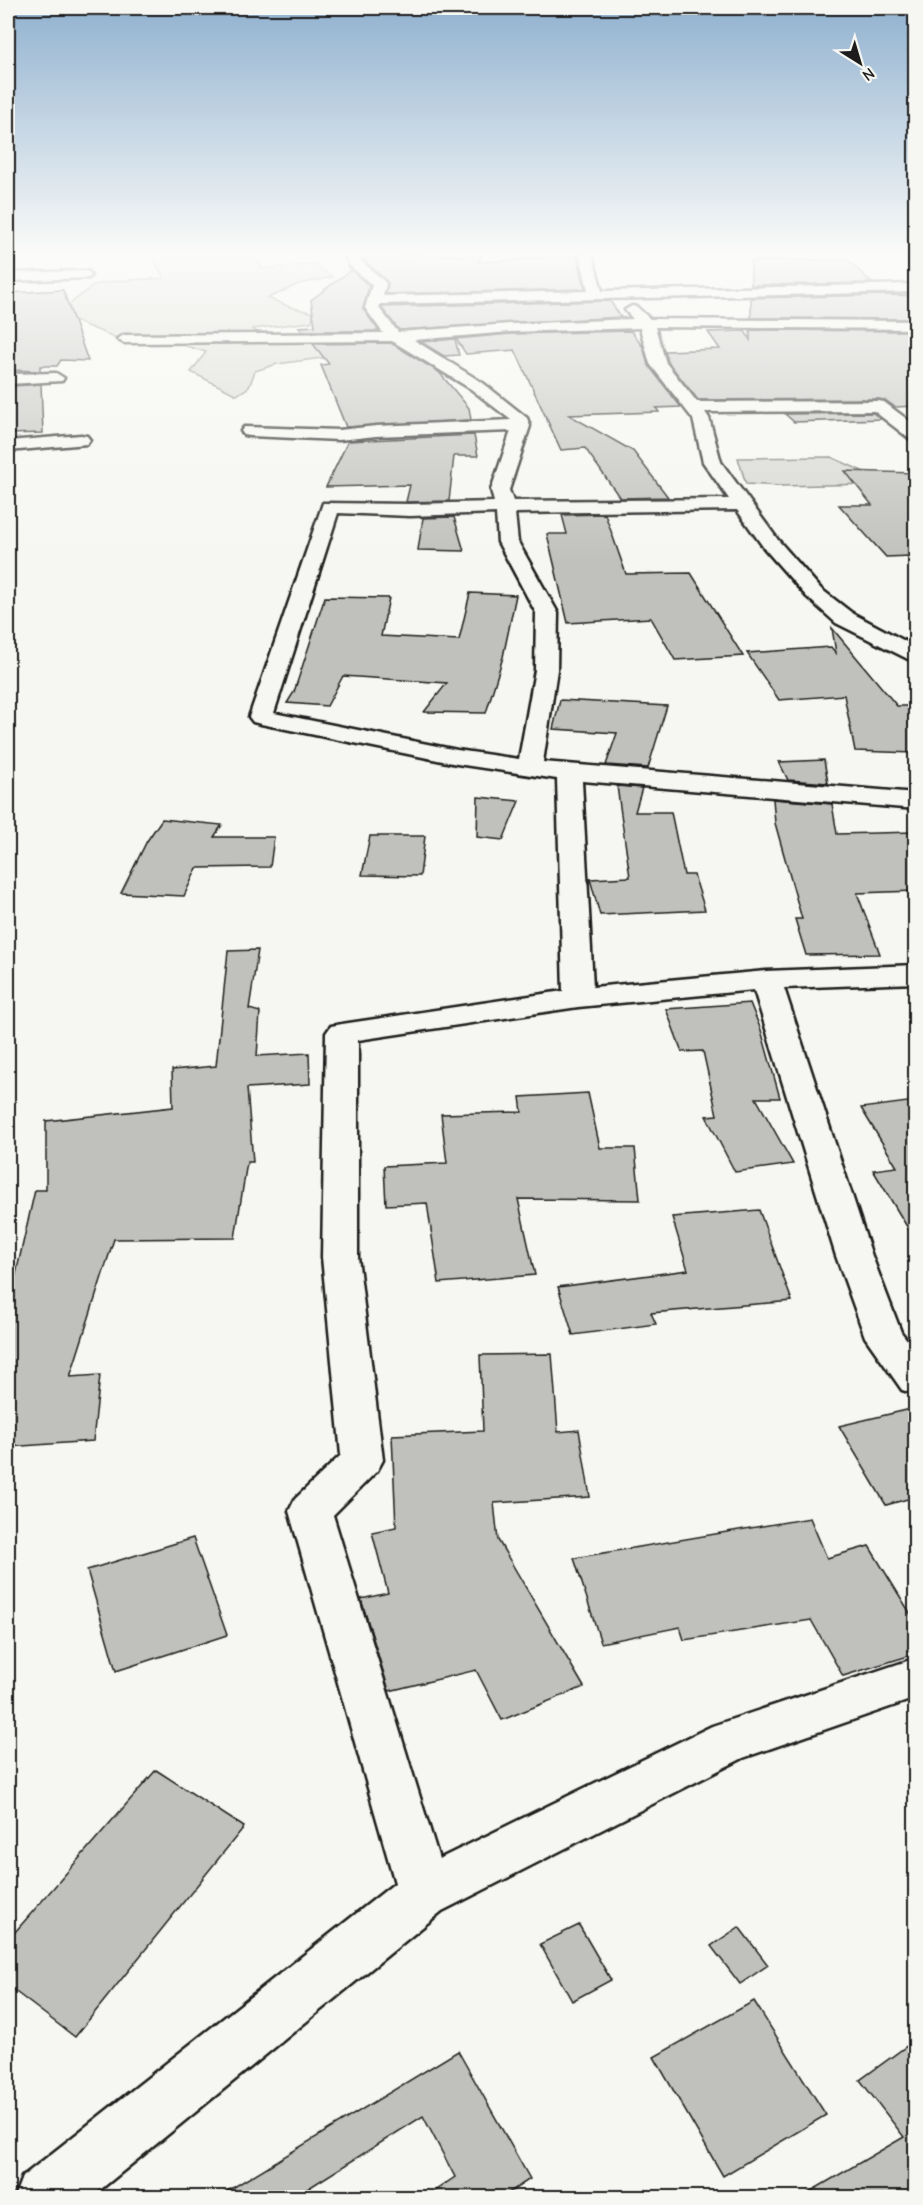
<svg xmlns="http://www.w3.org/2000/svg" width="923" height="2205" font-family="'Comic Neue',sans-serif">
<style>
.green{fill:#d6d6d2;stroke:#797977;stroke-width:1.5}
.building{fill:#c0c0bd;stroke:#1c1c1c;stroke-width:1.5}
.lines{fill:none;stroke-linecap:round;stroke-linejoin:round}
.minor-casing{stroke:#1c1c1c;stroke-width:5}
.minor{fill:#f6f6f2;fill-rule:evenodd}
</style>
<rect width="100%" height="100%" fill="#f6f6f2"/>
<filter id="ink" filterUnits="userSpaceOnUse"><feTurbulence type="fractalNoise" baseFrequency=".0167" numOctaves="2"/><feDisplacementMap in="SourceGraphic" scale="12" xChannelSelector="R" yChannelSelector="G"/><feConvolveMatrix kernelMatrix="1 2 1 2 8 2 1 2 1" color-interpolation-filters="sRGB"/></filter>
<g filter="url(#ink)">
<g class="green">
<path d="M173,254H252L263,269L314,264L333,277L299,284L268,298L290,307L314,313L311,322L252,329L264,336L394,339L367,352L277,364L255,371L249,387L237,395L191,372L206,352L169,341L167,335L142,334L119,339L57,314L94,285L114,281L164,278L151,255Z"/>
<path d="M831,457L869,474L871,484L780,486L746,484L738,458Z"/>
</g>
<g class="building">
<path d="M373,254L482,256L478,262L577,256L585,289L386,294L388,283L364,260Z"/>
<path d="M847,259L872,283L751,285V261Z"/>
<path d="M351,270L369,286L363,309L379,331H303L299,327L315,326L311,300Z"/>
<path d="M63,290L88,361L61,360L57,366H40V371L8,370V293Z"/>
<path d="M888,295L915,296V319L751,318V298Z"/>
<path d="M610,301L621,317L399,330L381,307Z"/>
<path d="M750,330L915,331V406L895,407L885,400L878,399L698,400L668,362L665,351L720,349L708,332L745,331L750,340Z"/>
<path d="M631,331L643,347L648,365L681,407L656,408L659,412L569,415L633,451L668,497L620,498L585,448L561,450L515,350L466,354L456,339L510,334Z"/>
<path d="M455,339L459,355L444,356L421,342Z"/>
<path d="M391,343L439,372L469,408L471,420L346,427L321,365L329,364L313,344Z"/>
<path d="M41,384L43,433L8,434V402L13,386Z"/>
<path d="M873,413L881,419L794,422L785,414Z"/>
<path d="M474,435L478,456H454L449,501L406,502L410,485L326,487L348,441Z"/>
<path d="M845,471L915,473V561L911,556L886,557L839,505H872Z"/>
<path d="M605,514L626,574L691,573L743,656L675,660L651,618L568,623L547,534H567L562,515Z"/>
<path d="M454,517L464,551L418,550L423,518Z"/>
<path d="M470,593L516,595L503,657L486,713L424,712L447,683L343,676L327,706L287,703L294,692L325,597L389,598L381,636L459,640Z"/>
<path d="M832,628L897,706H915V753L855,751L844,695L779,700L747,653L831,647L836,653Z"/>
<path d="M560,700L667,706L648,768L606,765L617,733L553,729Z"/>
<path d="M824,760L828,783L788,780L779,762Z"/>
<path d="M617,786L642,788L635,812H671L684,875H694L705,910L600,915L590,879L630,877Z"/>
<path d="M478,797L519,801L503,840L477,837Z"/>
<path d="M773,799L832,804L837,834L915,832V891L857,893L880,954L806,955L795,919H802L775,823Z"/>
<path d="M162,819L222,825L214,837H274L270,867L197,868L184,896L121,893L147,841Z"/>
<path d="M370,836H425L420,876L362,875Z"/>
<path d="M258,950L249,1009L260,1012L257,1056L309,1053L310,1084L247,1088L253,1162H247L235,1238L114,1239L70,1377L100,1375L93,1441L8,1447V1309L35,1190H46V1121L173,1107L172,1070L216,1066L228,951Z"/>
<path d="M750,1003L761,1030L780,1098H756L793,1164L735,1172L706,1116L717,1115L703,1051L682,1052L666,1009Z"/>
<path d="M588,1093L600,1148H635L640,1200L518,1199L535,1275L439,1283L427,1203L386,1205L384,1166L447,1163L441,1114L522,1112L520,1097Z"/>
<path d="M915,1101V1240L873,1170L897,1167L861,1108Z"/>
<path d="M759,1210L792,1301L651,1313L656,1324L573,1335L558,1287L688,1270L672,1217Z"/>
<path d="M552,1354L558,1432L579,1430L590,1497L494,1503L498,1540L584,1687L502,1720L476,1670L389,1691L361,1599L388,1593L372,1532L396,1527L392,1435L483,1431L480,1355Z"/>
<path d="M915,1408V1497L886,1505L839,1426Z"/>
<path d="M810,1518L827,1558L869,1546L915,1621V1654L843,1676L811,1620L684,1640L680,1627L601,1643L574,1558Z"/>
<path d="M193,1538L227,1635L116,1671L87,1570Z"/>
<path d="M156,1770L244,1827L75,2037L8,1986V1940Z"/>
<path d="M579,1925L611,1980L572,2001L540,1944Z"/>
<path d="M739,1927L768,1965L740,1984L711,1946Z"/>
<path d="M754,2001L826,2115L723,2176L654,2057Z"/>
<path d="M915,2040V2198H799L904,2137L860,2080Z"/>
<path d="M458,2051L530,2179L501,2198H424L455,2177L423,2116L293,2198H216Z"/>
</g>
<g class="lines">
<g class="minor-casing">
<g id="minor">
<path d="M345,254H357L360,260L384,281L386,284L383,296L588,291L580,254H592L602,291L916,284V292L380,304L379,308L398,332L510,324L633,319L625,310L632,306L637,307L650,319L916,321V329L655,327L666,363L697,402L878,401L884,402L916,426V440L910,439L874,411L705,412L709,418L721,462L778,540L821,589L852,613L916,647V663L836,623L807,597L764,548L737,510L515,513L518,542L558,613L557,670L543,762L916,793V809L582,781L593,987L766,971L916,965V983L784,988L872,1256L901,1332L916,1351V1394L902,1390L865,1337L836,1256L754,990L578,1007L358,1040V1257L383,1460L377,1471L333,1515L439,1859L712,1726L916,1658V1698L743,1758L442,1911L90,2198H14L22,2177L395,1883L289,1511L295,1499L341,1455L322,1257L326,1033L331,1026L342,1024L563,991L557,779L457,764L261,724L253,722L249,717L323,503L410,504L494,502L491,490L511,431L376,436L339,440L250,436L244,435L241,431L244,427L339,430L376,426L511,420L471,389L392,341L124,343L117,339L124,335L383,333L365,308L372,285L349,265ZM640,328L650,364L693,419L703,462L729,499L513,501L509,490L530,426L527,418L483,383L414,340L510,332ZM338,513L410,516L496,513L498,542L536,613L535,670L519,759L457,750L274,713Z"/>
<path d="M84,271L89,272L91,275L89,278L8,281V273Z"/>
<path d="M56,373L64,378L62,381L8,384V374Z"/>
<path d="M81,435L87,436L90,440L87,444L8,451V441Z"/>
</g>
</g>
<use href="#minor" class="minor"/>
</g>
</g>
<linearGradient id="sky" x2="0" y2="1"><stop stop-color="#90b1cf"/><stop offset="0.45" stop-color="#fbfbf9"/><stop offset="1" stop-color="#fbfbf9" stop-opacity="0"/></linearGradient>
<rect width="923" height="562" fill="url(#sky)"/>
<rect width="923" height="2205" fill="none" stroke="#f6f6f2" stroke-width="30"/>
<rect x="15" y="15" width="893" height="2175" fill="none" stroke="#1c1c1c" stroke-width="2" filter="url(#ink)"/>
<g transform="translate(860 63) rotate(143)" stroke="#f6f6f2" stroke-width="4.5" paint-order="stroke">
<path d="M0-4.5L10 22L0 15L-10 22Z" fill="#1c1c1c"/>
<text y="-9" font-size="16" font-weight="bold" text-anchor="middle" fill="#1c1c1c">N</text>
</g>
</svg>
